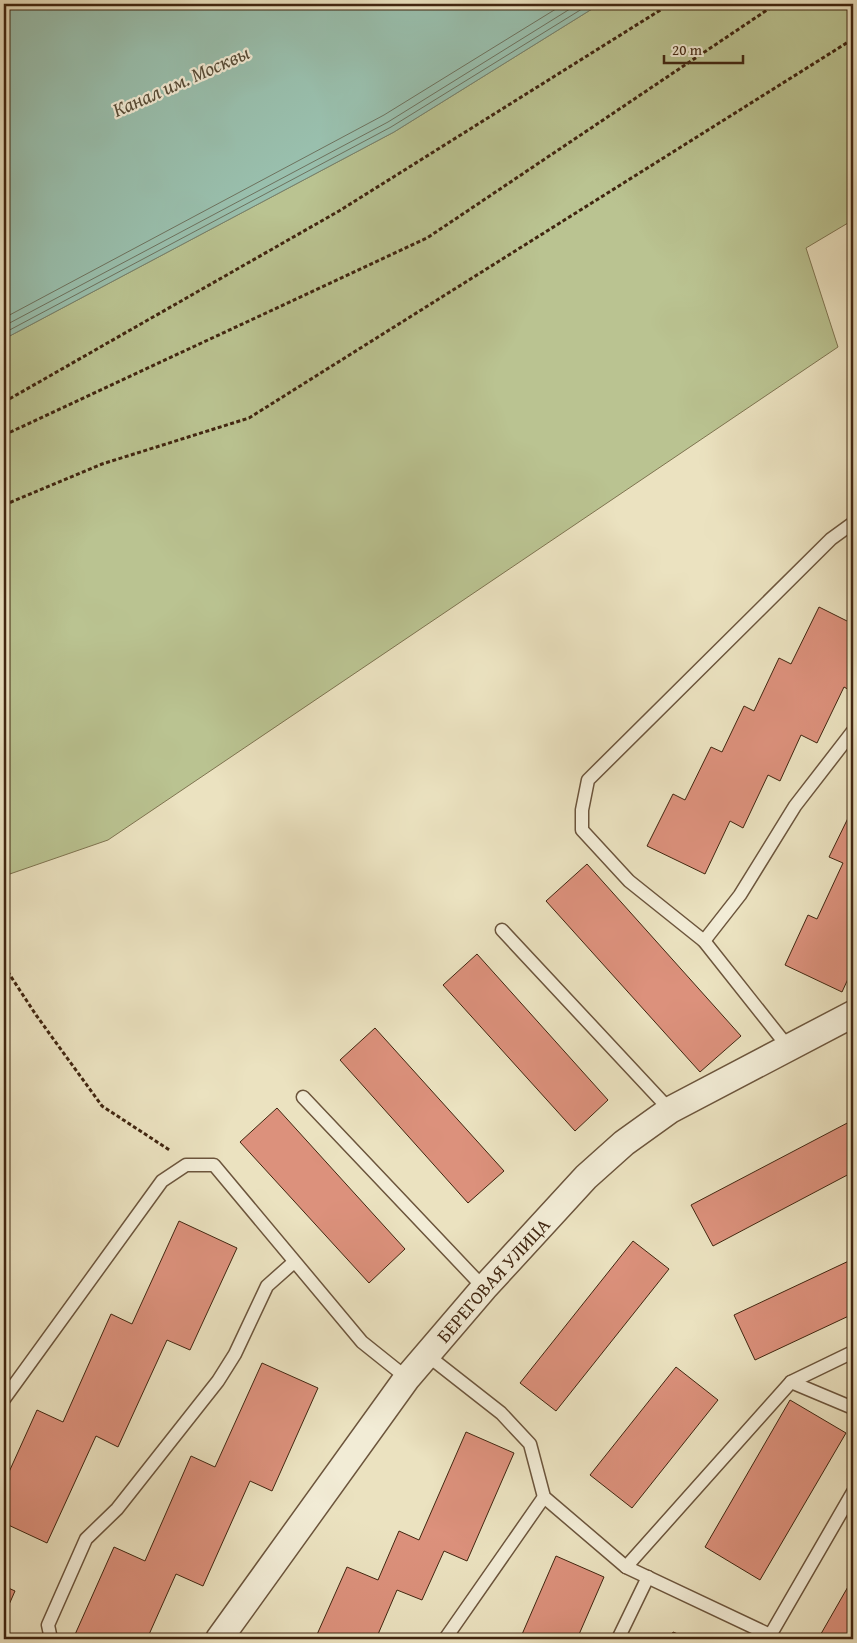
<svg xmlns="http://www.w3.org/2000/svg" width="857" height="1643" font-family="'Gentium Book Plus',serif">
<style>
.green{fill:#bac391;stroke:#7e7450}
.water{fill:#99bfad;stroke:#76826e}
.lines{fill:none;stroke-linecap:round;stroke-linejoin:round}
.shore{stroke:#6d725e;stroke-width:1}
.building{fill:#dc917c;stroke:#412610}
.lane-casing{stroke:#6c553c;stroke-width:15}
.street-casing{stroke:#6c553c;stroke-width:29}
.path{stroke:#412610;stroke-width:3;stroke-dasharray:4 2.5;stroke-linecap:butt}
.lane{stroke:#f2ecd6;stroke-width:12}
.street{stroke:#f2ecd6;stroke-width:26}
.labels{text-anchor:middle;stroke-width:4.5;stroke-linejoin:round;paint-order:stroke}
.street-label{font-size:19px;fill:#412610;stroke:#f2ecd6}
.water-label{font-size:20px;font-style:italic;fill:#574c37;stroke:#f2ecd6}
</style>
<rect width="100%" height="100%" fill="#ebe2c0"/>
<filter id="stains"><feTurbulence type="fractalNoise" baseFrequency=".004" numOctaves="4"/><feColorMatrix values="0 0 0 0 .2 0 0 0 0 .09 0 0 0 0 .02 0 0 0 .5 -.17"/></filter>
<radialGradient id="worn" r=".72"><stop offset=".6" stop-color="#630" stop-opacity="0"/><stop offset="1" stop-color="#630" stop-opacity=".3"/></radialGradient>
<path class="green" d="M600,4H853V220L806,248L838,347L108,840L4,876V339L394,132Z"/>
<path class="water" d="M4,4H600L394,132L4,339Z"/>
<g class="lines">
<g class="shore">
<path d="M4,318L384,115L564,4"/>
<path d="M4,326L388,122L578,4"/>
<path d="M4,333L391,127L590,4"/>
</g>
</g>
<g class="building">
<path d="M819,607L853,624V692L844,687L817,743L801,735L780,781L768,775L743,828L730,821L705,874L647,846L673,794L685,800L711,747L722,752L744,706L754,711L779,658L791,664Z"/>
<path d="M850,814L853,815V968L842,992L785,965L808,915L817,919L843,863L829,857Z"/>
<path d="M587,864L741,1036L700,1072L546,901Z"/>
<path d="M477,954L608,1100L575,1131L443,985Z"/>
<path d="M375,1028L504,1171L468,1203L340,1060Z"/>
<path d="M277,1108L405,1249L369,1283L240,1142Z"/>
<path d="M853,1120V1172L713,1246L691,1205Z"/>
<path d="M179,1221L237,1248L190,1350L167,1340L118,1447L96,1436L47,1543L4,1523V1483L37,1410L63,1422L111,1314L132,1324Z"/>
<path d="M633,1241L669,1269L556,1411L520,1383Z"/>
<path d="M853,1259V1314L755,1360L734,1315Z"/>
<path d="M262,1363L318,1388L272,1491L250,1481L203,1586L176,1574L147,1639H73L114,1547L145,1561L191,1456L215,1467Z"/>
<path d="M676,1367L718,1400L632,1508L590,1475Z"/>
<path d="M790,1400L846,1433L760,1580L705,1547Z"/>
<path d="M466,1432L514,1453L467,1561L444,1551L422,1600L397,1590L376,1639H315L347,1567L378,1580L399,1531L419,1540Z"/>
<path d="M556,1556L604,1577L577,1639H520Z"/>
<path d="M853,1578V1639H818Z"/>
<path d="M4,1586L15,1591L4,1616Z"/>
<path d="M673,1632L690,1639H670Z"/>
</g>
<g class="lines">
<g class="lane-casing">
<g id="lane">
<path d="M502,930L670,1110"/>
<path d="M704,941L740,895L795,806L853,731"/>
<path d="M788,1047L704,941L629,881L582,830V810L588,780L831,539L853,523"/>
<path d="M303,1097L484,1288"/>
<path d="M427,1355L501,1413L530,1444L544,1497L626,1567L770,1635"/>
<path d="M791,1382L853,1408"/>
<path d="M4,1399L162,1181L186,1165H214L362,1342L407,1378"/>
<path d="M626,1567L791,1382L853,1352"/>
<path d="M51,1639L48,1625L86,1539L117,1509L218,1381L235,1354L267,1286L294,1262"/>
<path d="M445,1639L544,1497"/>
<path d="M618,1639L648,1577"/>
<path d="M768,1639L853,1492"/>
</g>
</g>
<g class="street-casing">
<g id="street">
<path id="s1" d="M219,1639L407,1378L484,1288L586,1177L624,1143L670,1110L853,1014"/>
</g>
</g>
<g class="path">
<path d="M4,402L339,211L670,4"/>
<path d="M4,435L427,238L776,4"/>
<path d="M4,505L102,464L249,418L853,39"/>
<path d="M4,966L36,1015L102,1106L171,1151"/>
</g>
<use href="#lane" class="lane"/>
<use href="#street" class="street"/>
</g>
<g class="labels">
<g class="street-label">
<text dy="7" stroke="none"><textPath href="#s1" startOffset="452">БЕРЕГОВАЯ УЛИЦА</textPath></text>
</g>
<g class="water-label">
<text transform="translate(181 81) rotate(-24)" y="7">Канал им. Москвы</text>
</g>
</g>
<rect width="857" height="1643" fill="none" stroke="#ebe2c0" stroke-width="20"/>
<rect x="5" y="5" width="847" height="1633" fill="none" stroke="#412610" stroke-width="2.5"/>
<rect x="10" y="10" width="837" height="1623" fill="none" stroke="#412610"/>
<path d="M664 55v8h79v-8" fill="none" stroke="#412610" stroke-width="2.5"/>
<text x="672" y="55" font-size="15" fill="#412610" stroke="#f2ecd6" stroke-width="4" paint-order="stroke">20 m</text>
<rect width="100%" height="100%" filter="url(#stains)"/>
<rect width="100%" height="100%" fill="url(#worn)"/>
</svg>
